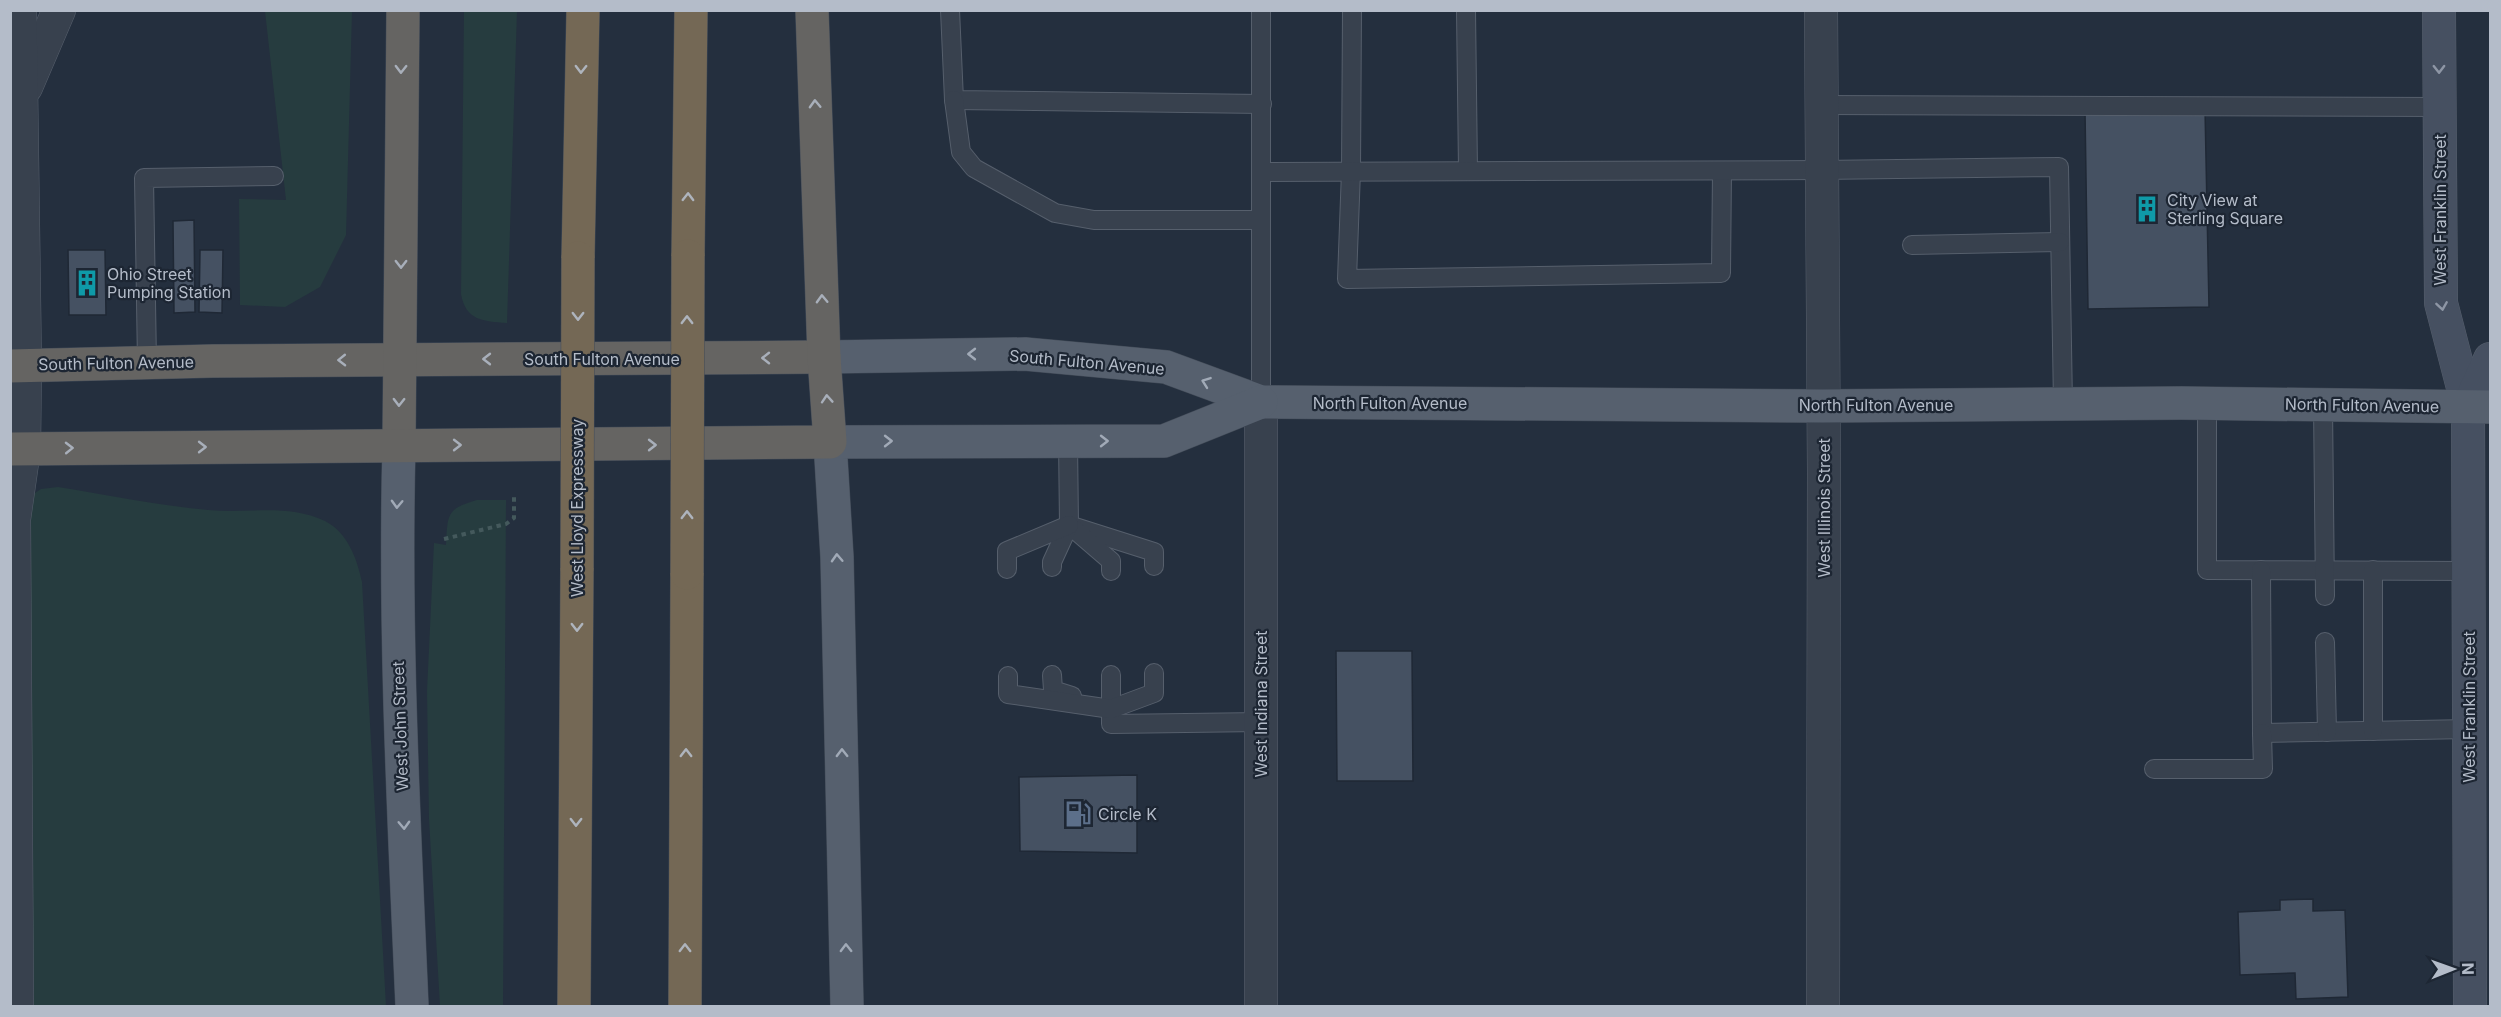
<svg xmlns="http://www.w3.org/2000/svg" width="2501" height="1017" font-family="Inter,sans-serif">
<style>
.green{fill:#263c3f}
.building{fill:#455162;stroke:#1f2835;stroke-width:1.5}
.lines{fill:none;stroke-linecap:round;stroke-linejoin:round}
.service-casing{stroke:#565f6c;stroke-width:20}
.minor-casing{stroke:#565f6c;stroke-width:34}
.secondary-casing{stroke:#565f6c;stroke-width:34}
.primary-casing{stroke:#414a57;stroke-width:34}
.trunk-casing{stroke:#434c59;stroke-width:34}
.motorway-casing{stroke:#434c59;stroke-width:34}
.path{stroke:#44595c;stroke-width:4;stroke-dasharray:4.5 4.5;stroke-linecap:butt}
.service{stroke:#38414e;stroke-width:18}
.minor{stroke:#38414e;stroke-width:33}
.secondary{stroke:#465061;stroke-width:33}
.primary{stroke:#56606e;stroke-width:33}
.trunk{stroke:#656462;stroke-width:33}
.motorway{stroke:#746855;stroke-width:33}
.motorway-bridge-casing{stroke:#434c59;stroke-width:34;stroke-linecap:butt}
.motorway-bridge{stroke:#746855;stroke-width:33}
.oneway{stroke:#a8afba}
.oneway2{stroke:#aeb4bd}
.oneway3{stroke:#8e96a5}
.oneway4{stroke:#a1aab7}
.labels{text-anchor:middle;stroke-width:4.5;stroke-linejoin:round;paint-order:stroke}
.poi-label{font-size:16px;fill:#b4bcc9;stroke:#1d2633;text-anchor:start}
.street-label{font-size:16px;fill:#b4bcc9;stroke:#1d2633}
</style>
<rect width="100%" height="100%" fill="#242f3e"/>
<g class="green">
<path d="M265,11H352L346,235L320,287L285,307L240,305L239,199L286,200Z"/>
<path d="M464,11H517L507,323C483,321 466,321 461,294Z"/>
<path d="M58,487C107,495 157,505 208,510C248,514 287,503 325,521C348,533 357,559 362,582L386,1006H30L29,497L41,489Z"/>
<path d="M477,500H506L503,1006H440L429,819L427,691L434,543L446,545C448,514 446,509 477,500Z"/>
</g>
<g class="building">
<path d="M2205,109L2209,307L2088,309L2085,111Z"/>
<path d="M194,220L195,312L174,313L173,221Z"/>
<path d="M68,250H105L106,315H69Z"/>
<path d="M200,250H223L222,313L199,312Z"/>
<path d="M1336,651H1412L1413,781H1337Z"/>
<path d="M1137,775V853L1020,851L1019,777Z"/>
<path d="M2313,899V911L2345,910L2348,997L2296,999L2295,973L2240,975L2238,912L2280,910V900Z"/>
</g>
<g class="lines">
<g class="service-casing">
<g id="service">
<path d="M950,10L954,100L1262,104"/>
<path d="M1352,10L1351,171L1347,279L1721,273L1722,171"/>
<path d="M1466,10L1468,171"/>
<path d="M954,100L961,152L974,168L1055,213L1094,220H1261"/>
<path d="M1821,105L2440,107"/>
<path d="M1261,172L1820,170L2059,167L2063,404"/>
<path d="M1912,245L2060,242"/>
<path d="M147,363L144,178L274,176"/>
<path d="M1261,402V10"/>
<path d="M2207,403V570L2469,571"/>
<path d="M2323,405L2325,596"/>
<path d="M1068,441L1069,525L1154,552V566"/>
<path d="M1075,530L1111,561V571"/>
<path d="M1052,567V562L1069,525"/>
<path d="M1007,569V551L1069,525"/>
<path d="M2261,570L2262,733L2469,729"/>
<path d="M2373,570V731"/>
<path d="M2325,642L2327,732"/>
<path d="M1052,675L1053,690L1072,696"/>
<path d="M1111,675V724L1261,722"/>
<path d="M1008,676V694L1111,709L1154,693V673"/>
<path d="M2154,769H2263L2262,733"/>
</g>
</g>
<g class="minor-casing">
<g id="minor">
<path d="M1821,10L1824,473L1823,1006"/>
<path d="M26,87L59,10"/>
<path d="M1261,402V1006"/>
<path d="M17,1006L14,519L24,449L25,366L20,10"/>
</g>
</g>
<g class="secondary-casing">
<g id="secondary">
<path d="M2439,10L2441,303L2468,407L2470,1006"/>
<path d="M2468,407L2490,359"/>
</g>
</g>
<g class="primary-casing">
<g id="primary">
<path d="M824,357L1025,354L1166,367L1261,402L1823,406L2182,403L2490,407"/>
<path d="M399,445C394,633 404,819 412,1006"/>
<path d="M847,1006L837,557L830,442L1164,441L1261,402"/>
</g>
</g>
<g class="trunk-casing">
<g id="trunk">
<path d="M10,366L213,361L824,357"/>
<path d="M399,445L403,10"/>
<path d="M10,449L830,442L824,357L812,10"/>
</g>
</g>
<g class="motorway-casing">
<g id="motorway">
<path d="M688,256L691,10"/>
<path d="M578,258L583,10"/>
<path d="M574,1006L577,568"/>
<path d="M685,1006L687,573"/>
</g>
</g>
<path class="path" d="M444,539L506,524L514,518V493"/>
<use href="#service" class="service"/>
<use href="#minor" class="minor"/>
<use href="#secondary" class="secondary"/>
<use href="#primary" class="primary"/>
<use href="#trunk" class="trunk"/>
<use href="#motorway" class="motorway"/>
<g class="motorway-bridge-casing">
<g id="motorway-bridge">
<path d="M577,568L578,258"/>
<path d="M687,573L688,256"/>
</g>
</g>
<use href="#motorway-bridge" class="motorway-bridge"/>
</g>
<defs><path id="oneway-chevron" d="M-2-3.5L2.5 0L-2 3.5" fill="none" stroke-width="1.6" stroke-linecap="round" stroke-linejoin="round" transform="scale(1.5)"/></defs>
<g class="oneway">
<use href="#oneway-chevron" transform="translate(401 69) rotate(91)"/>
<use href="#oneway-chevron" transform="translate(815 104) rotate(-92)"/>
<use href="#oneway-chevron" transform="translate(401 264) rotate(90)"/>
<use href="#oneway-chevron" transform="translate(822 299) rotate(-92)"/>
<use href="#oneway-chevron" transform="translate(766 358) rotate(180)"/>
<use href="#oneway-chevron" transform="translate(487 359) rotate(180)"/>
<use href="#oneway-chevron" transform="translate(342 360) rotate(179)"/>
<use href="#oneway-chevron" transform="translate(827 399) rotate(-94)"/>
<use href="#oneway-chevron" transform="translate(399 402) rotate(91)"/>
<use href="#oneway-chevron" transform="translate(457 445)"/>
<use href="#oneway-chevron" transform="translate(652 445)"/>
<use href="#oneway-chevron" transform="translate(202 447)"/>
<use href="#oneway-chevron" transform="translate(69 448) rotate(-1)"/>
</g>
<g class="oneway2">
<use href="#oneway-chevron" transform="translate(581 69) rotate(91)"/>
<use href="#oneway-chevron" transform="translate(688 197) rotate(-89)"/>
<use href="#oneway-chevron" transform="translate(578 316) rotate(90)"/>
<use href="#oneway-chevron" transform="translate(687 320) rotate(-90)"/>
<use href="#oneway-chevron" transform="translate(687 515) rotate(-90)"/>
<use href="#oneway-chevron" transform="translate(577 627) rotate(90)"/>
<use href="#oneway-chevron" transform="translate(686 753) rotate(-90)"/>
<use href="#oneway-chevron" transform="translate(576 822) rotate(90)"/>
<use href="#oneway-chevron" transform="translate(685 948) rotate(-90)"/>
</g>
<g class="oneway3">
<use href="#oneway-chevron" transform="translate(2439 69) rotate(89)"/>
<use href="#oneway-chevron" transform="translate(2442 306) rotate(81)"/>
</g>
<g class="oneway4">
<use href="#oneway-chevron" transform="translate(972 354) rotate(180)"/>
<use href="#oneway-chevron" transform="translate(1206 382) rotate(-160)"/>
<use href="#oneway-chevron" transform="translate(888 441)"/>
<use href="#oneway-chevron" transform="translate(1104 441)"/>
<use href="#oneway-chevron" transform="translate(397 504) rotate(92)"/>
<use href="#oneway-chevron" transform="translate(837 558) rotate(-93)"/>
<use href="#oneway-chevron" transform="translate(842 753) rotate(-91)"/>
<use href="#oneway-chevron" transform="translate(404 825) rotate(88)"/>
<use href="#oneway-chevron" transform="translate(846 948) rotate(-91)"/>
</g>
<defs>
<g id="building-bare" transform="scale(2.07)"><path d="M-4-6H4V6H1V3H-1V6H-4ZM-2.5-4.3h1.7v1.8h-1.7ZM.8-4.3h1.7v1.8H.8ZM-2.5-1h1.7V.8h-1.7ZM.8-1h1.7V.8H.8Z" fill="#0f9aa8" stroke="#1d2633" stroke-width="2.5" paint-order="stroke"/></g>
<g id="fuel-bare" transform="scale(2.07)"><path d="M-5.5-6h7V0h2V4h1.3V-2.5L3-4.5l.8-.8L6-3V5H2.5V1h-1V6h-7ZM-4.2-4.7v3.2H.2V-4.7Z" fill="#5c6f8a" stroke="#1d2633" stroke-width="2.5" paint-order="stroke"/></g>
</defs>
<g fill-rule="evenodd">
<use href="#building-bare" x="2147" y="209"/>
<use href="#building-bare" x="87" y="283"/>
<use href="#fuel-bare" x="1078" y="814"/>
</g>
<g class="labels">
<g class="poi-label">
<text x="2167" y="206">City View at<tspan x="2167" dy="18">Sterling Square</tspan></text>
<text x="107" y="280">Ohio Street<tspan x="107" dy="18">Pumping Station</tspan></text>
<text x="1098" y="820">Circle K</text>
</g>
<g class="street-label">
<text transform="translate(2440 210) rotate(-90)" y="6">West Franklin Street</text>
<text x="602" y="365">South Fulton Avenue</text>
<text transform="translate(1087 362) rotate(5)" y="6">South Fulton Avenue</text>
<text transform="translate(116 363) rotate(-1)" y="6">South Fulton Avenue</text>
<text x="1390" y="409">North Fulton Avenue</text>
<text x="1876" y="411">North Fulton Avenue</text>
<text transform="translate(2362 405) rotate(1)" y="6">North Fulton Avenue</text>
<text transform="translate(577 508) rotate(-90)" y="6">West Lloyd Expressway</text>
<text transform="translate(1824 508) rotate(-90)" y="6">West Illinois Street</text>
<text transform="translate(1261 704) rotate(-90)" y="6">West Indiana Street</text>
<text transform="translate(2469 707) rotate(-90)" y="6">West Franklin Street</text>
<text transform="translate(400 726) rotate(-92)" y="6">West John Street</text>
</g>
</g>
<rect width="2501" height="1017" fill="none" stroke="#b4bcc9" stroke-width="24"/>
<g transform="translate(2453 969) rotate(89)" stroke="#1d2633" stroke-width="4.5" paint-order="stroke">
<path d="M0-4.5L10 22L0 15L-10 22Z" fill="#b4bcc9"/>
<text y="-9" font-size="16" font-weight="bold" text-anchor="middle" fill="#b4bcc9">N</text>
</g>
</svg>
